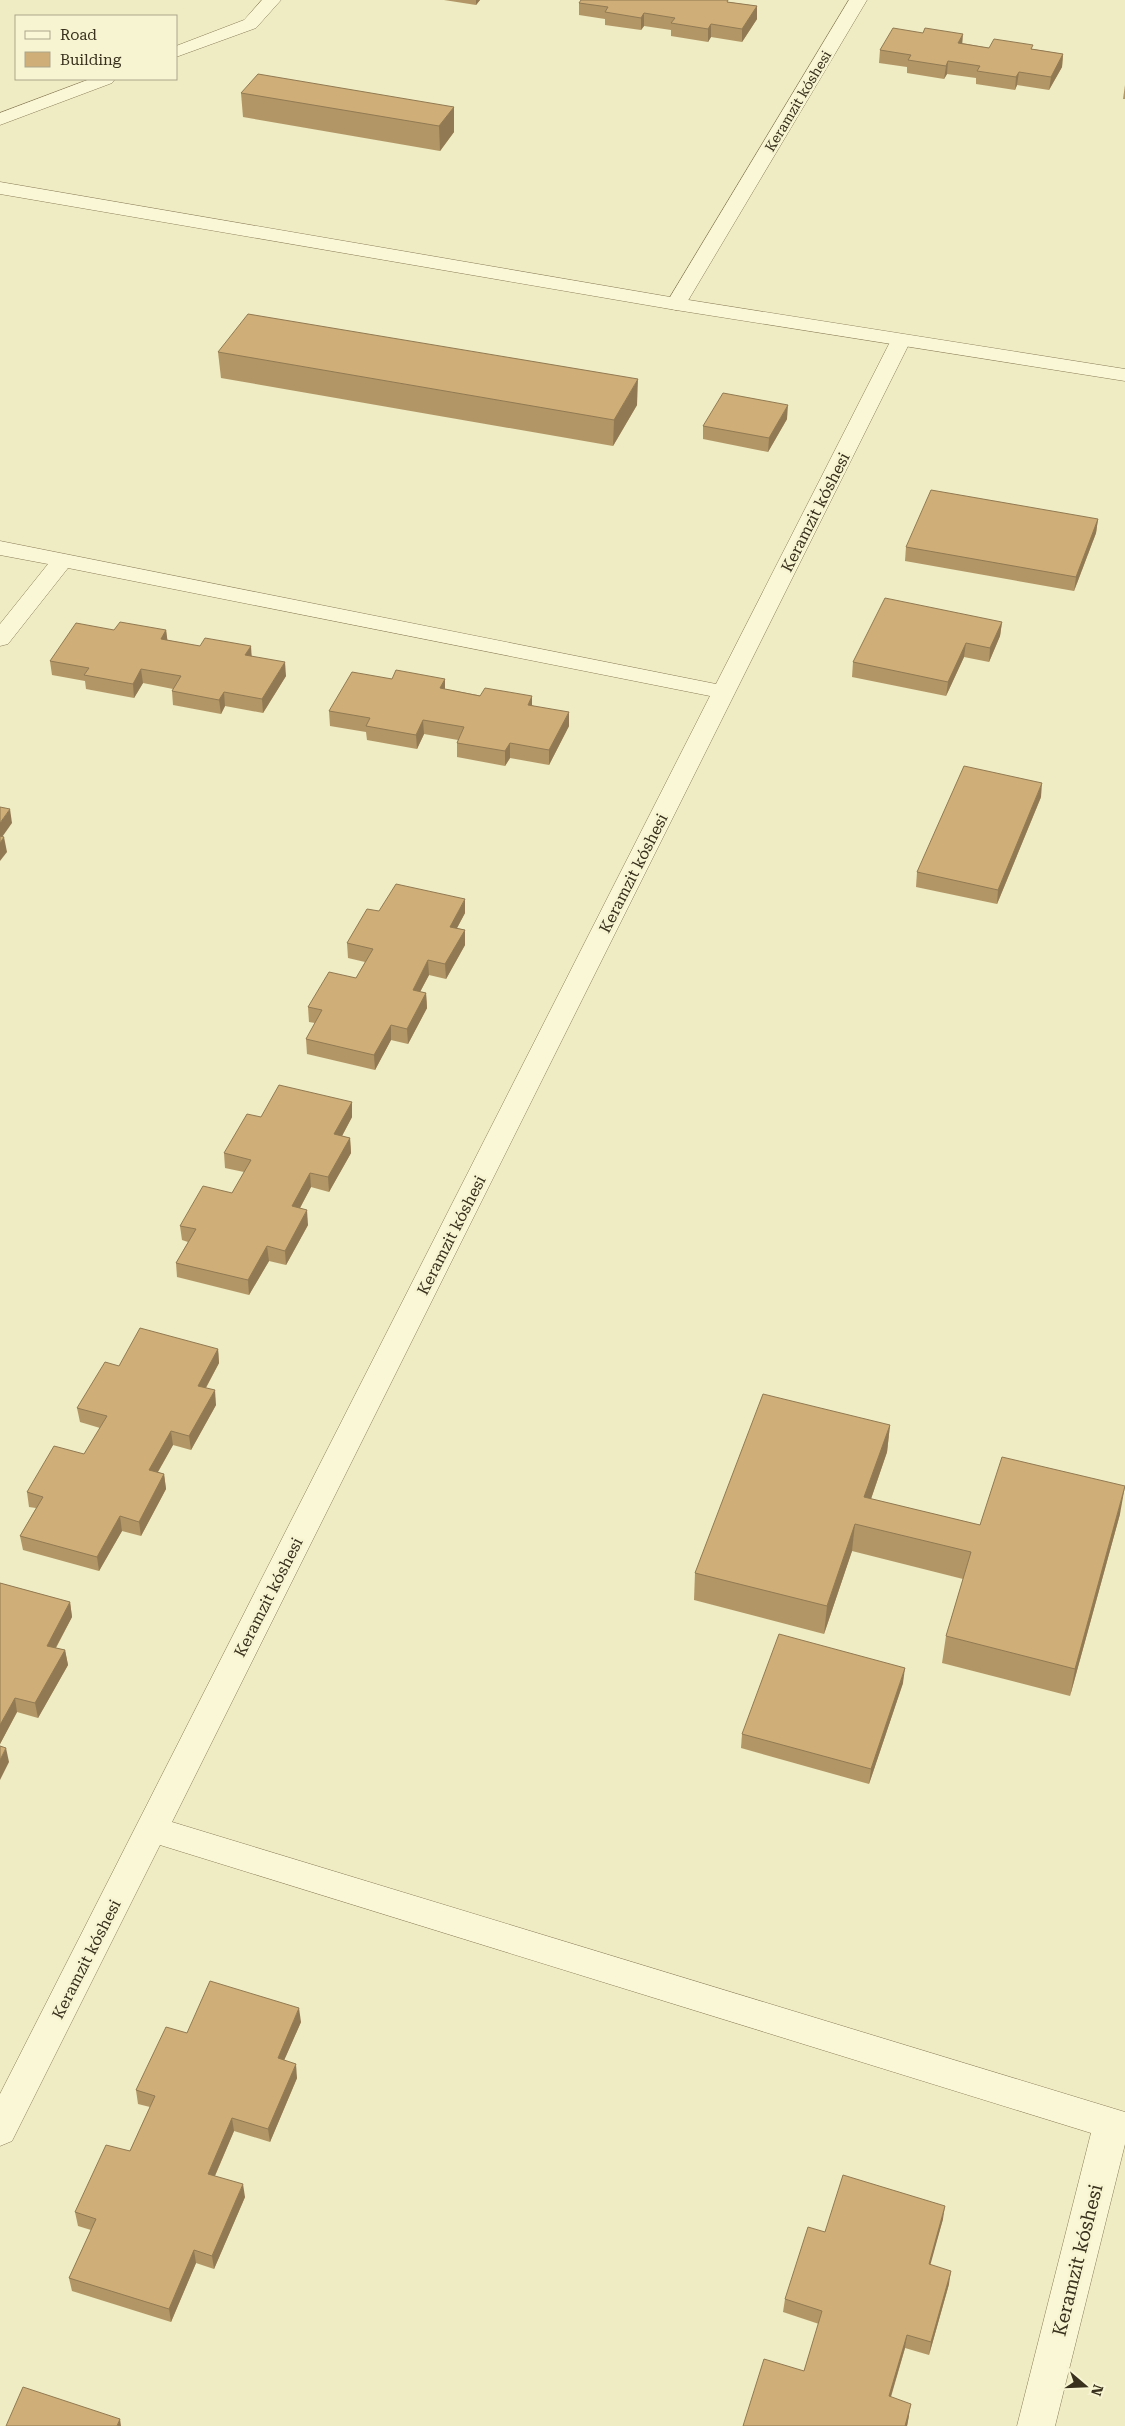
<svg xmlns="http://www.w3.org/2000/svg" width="1125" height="2426" font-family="'Roboto Serif',serif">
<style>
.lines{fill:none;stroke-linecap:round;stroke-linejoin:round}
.minor-casing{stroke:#8a7d59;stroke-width:1}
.tertiary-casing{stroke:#8a7d59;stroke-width:1}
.minor{fill:#faf7d6;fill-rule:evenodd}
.tertiary{fill:#faf7d6;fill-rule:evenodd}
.wall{fill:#b29666}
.shaded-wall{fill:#917a53}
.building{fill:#cfae77;stroke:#917a53}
.labels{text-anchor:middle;stroke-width:5;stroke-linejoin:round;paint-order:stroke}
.far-street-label{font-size:14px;fill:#39311d;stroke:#f7f4d2}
.street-label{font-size:16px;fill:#39311d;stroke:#f7f4d2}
.near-street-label{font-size:19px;fill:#39311d;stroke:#f7f4d2}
</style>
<rect width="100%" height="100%" fill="#efebc2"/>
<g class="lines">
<g class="minor-casing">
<g id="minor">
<path d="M262,0H281L256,28L176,57V46L244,20Z"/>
<path d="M849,0H867L686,304L683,308L676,310L669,308L666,304Z"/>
<path d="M90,79H115L112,83L0,125V113Z"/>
<path d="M901,334L908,336L911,340L172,1822L1125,2112V2144L1055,2426H1017L1091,2133L160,1845L12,2141L0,2146V2094L710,696L68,568L8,644L0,646V624L48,564L0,555V541L716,684L891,340L894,336Z"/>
</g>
</g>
<g class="tertiary-casing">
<path id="tertiary" d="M0,182L676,298L1125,369V381L676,310L0,194Z"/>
</g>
<use href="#minor" class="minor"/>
<use href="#tertiary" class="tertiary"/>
</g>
<g class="wall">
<path d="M444,0H480L476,5Z"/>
<path d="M729,2L757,6V19L742,42L711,37L708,42L671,36V30L644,26L641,30L605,25V19L579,15V3Z"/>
<path d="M962,43L989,48L1033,49L1063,54L1062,67L1049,90L1017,85L1015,90L976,84V78L947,74L944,79L907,73V67L879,63L880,50Z"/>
<path d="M1125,85V99H1123Z"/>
<path d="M241,93L454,107V132L440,151L243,117Z"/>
<path d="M218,352L637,405L613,446L221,378Z"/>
<path d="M787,419L768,452L703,439V426Z"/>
<path d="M1098,519L1096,533L1074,591L905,561L906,547Z"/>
<path d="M1002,622L1000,636L989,662L964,657L946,696L852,677L853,662Z"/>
<path d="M114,630H166L167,640L252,656L286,676L263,713L225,706L221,714L173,705L172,691L173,689L143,683L134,698L86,689L85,681L52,675L50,661Z"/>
<path d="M392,679H445V689L532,705L569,726L549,765L510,758L505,766L457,757V743L458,740L424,734L417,749L367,740L366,732L330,726L329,711Z"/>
<path d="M1041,797L997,904L916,887L917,872Z"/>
<path d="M379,911L465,913L457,928L465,930V945L446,979L429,975L420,992L426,993L427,1008L408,1044L391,1040L375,1070L307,1054L306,1039L315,1023L309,1022L308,1007L356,978L365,962L348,958L347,943Z"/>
<path d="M352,1102V1117L342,1136L350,1138L351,1153L329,1192L311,1187L300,1208L308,1225L286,1265L269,1261L249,1295L177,1277L176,1263L188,1242L182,1240L180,1226L232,1193L244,1172L225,1168L224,1153L261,1117Z"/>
<path d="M218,1349L219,1363L206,1388L216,1405L191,1450L173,1445L158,1472L164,1474L166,1489L141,1536L122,1531L99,1571L23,1550L20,1536L36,1508L29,1507L27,1492L84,1454L100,1428L80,1422L77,1408L119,1366Z"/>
<path d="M890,1425L887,1452L871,1499L980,1525L1120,1514L1070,1696L942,1663L946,1636L963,1579L852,1551L824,1634L694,1600L695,1573Z"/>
<path d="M0,1583L70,1602L72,1617L56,1648L65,1650L68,1665L38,1718L17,1712L0,1744Z"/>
<path d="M903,1683L869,1784L741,1748L742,1734Z"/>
<path d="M301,2022L284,2060L297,2078L270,2142L234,2131L215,2176L245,2197L214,2269L196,2263L171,2322L72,2291L69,2278L91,2230L78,2226L75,2212L130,2151L150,2107L138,2104L136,2090L187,2033Z"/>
<path d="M943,2219L930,2264L949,2284L929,2355L905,2348L891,2397L909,2416L907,2426H743L804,2371L819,2324L783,2312L785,2299L825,2232Z"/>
</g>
<g class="shaded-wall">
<path d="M476,0H480L476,5Z"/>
<path d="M757,6V19L742,42V29Z"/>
<path d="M644,13V26L641,30V18Z"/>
<path d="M711,24V37L708,42V29Z"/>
<path d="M963,34L962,47L958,43Z"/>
<path d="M1063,54L1062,67L1049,90L1051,77Z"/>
<path d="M948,61L947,74L944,79L946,66Z"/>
<path d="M1019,72L1017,85L1015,90L1016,77Z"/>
<path d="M454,107V132L440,151L439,126Z"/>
<path d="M638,379L637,405L613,446L614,420Z"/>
<path d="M788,405L787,419L768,452L769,438Z"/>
<path d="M1098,519L1096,533L1074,591L1076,577Z"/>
<path d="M1002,622L1000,636L989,662L990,648Z"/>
<path d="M166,630L168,644L161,639Z"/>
<path d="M966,643L964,657L946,696L948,682Z"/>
<path d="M251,646L252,661L245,655Z"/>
<path d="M285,662L286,676L263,713L262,699Z"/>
<path d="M141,669L143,683L134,698L133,684Z"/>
<path d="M445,679V693L440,688Z"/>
<path d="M224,692L225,706L221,714L219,700Z"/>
<path d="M532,696V710L528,705Z"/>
<path d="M569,712V726L549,765V750Z"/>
<path d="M423,720L424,734L417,749L416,735Z"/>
<path d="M510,743V758L505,766V751Z"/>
<path d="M1042,783L1041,797L997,904L998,890Z"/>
<path d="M10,809L12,823L0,840V823Z"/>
<path d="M4,837L7,852L0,861V843Z"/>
<path d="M465,899V913L450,941V927Z"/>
<path d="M465,930V945L446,979L445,964Z"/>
<path d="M428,960L429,975L413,1005V990Z"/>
<path d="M426,993L427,1008L408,1044L407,1029Z"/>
<path d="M391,1025V1040L375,1070L374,1055Z"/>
<path d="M352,1102V1117L335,1149L334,1134Z"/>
<path d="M350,1138L351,1153L329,1192L328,1177Z"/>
<path d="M310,1173L311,1187L293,1221L292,1206Z"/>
<path d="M307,1210L308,1225L286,1265L285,1251Z"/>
<path d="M267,1246L269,1261L249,1295L248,1280Z"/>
<path d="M218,1349L219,1363L199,1400L198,1386Z"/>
<path d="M215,1390L216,1405L191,1450L189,1436Z"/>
<path d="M890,1425L887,1452L862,1525L864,1497Z"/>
<path d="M171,1431L173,1445L151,1484L149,1470Z"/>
<path d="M164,1474L166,1489L141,1536L139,1522Z"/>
<path d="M1125,1486L1120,1514L1070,1696L1075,1669Z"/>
<path d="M120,1516L122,1531L99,1571L97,1557Z"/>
<path d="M855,1524L852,1551L824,1634L827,1606Z"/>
<path d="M70,1602L72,1617L49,1660L47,1646Z"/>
<path d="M65,1650L68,1665L38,1718L35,1703Z"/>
<path d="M905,1668L903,1683L869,1784L871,1769Z"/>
<path d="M15,1698L17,1712L0,1744V1725Z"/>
<path d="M6,1748L9,1762L0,1780V1760Z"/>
<path d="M299,2008L301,2022L279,2072L278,2058Z"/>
<path d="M296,2064L297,2078L270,2142L268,2129Z"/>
<path d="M232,2118L234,2131L210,2187L208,2174Z"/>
<path d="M243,2184L245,2197L214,2269L212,2256Z"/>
<path d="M945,2206L943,2219L927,2277L929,2264Z"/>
<path d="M194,2250L196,2263L171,2322L169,2309Z"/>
<path d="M951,2271L949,2284L929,2355L931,2342Z"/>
<path d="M907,2335L905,2348L887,2409L889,2396Z"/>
<path d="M911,2404L907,2426H905Z"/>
<path d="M120,2419L121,2426H117Z"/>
</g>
<g class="building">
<path d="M581,0H728L727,2L757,6L742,29L711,24L708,29L671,23L675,18L644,13L641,18L605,12L608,7L579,3Z"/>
<path d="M893,28L923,33L925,28L963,34L958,43L989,48L994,39L1033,45L1031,49L1063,54L1051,77L1019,72L1016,77L977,71L980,66L948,61L946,66L908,60L911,55L880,50Z"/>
<path d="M258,74L454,107L439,126L241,93Z"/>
<path d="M248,314L638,379L614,420L218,352Z"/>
<path d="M723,393L788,405L769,438L703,426Z"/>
<path d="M931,490L1098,519L1076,577L906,547Z"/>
<path d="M885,598L1002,622L990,648L966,643L948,682L853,662Z"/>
<path d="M120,622L166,630L161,639L200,646L205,638L251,646L245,655L285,662L262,699L224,692L219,700L172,691L181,676L141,669L133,684L84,675L89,668L50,661L76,623L114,630Z"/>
<path d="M396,670L445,679L440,688L480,696L485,688L532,696L528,705L569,712L549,750L510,743L505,751L457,743L464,727L423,720L416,735L366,726L370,718L329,711L352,672L392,679Z"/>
<path d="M964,766L1042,783L998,890L917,872Z"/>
<path d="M0,807L10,809L0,823Z"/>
<path d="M0,836L4,837L0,843Z"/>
<path d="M396,884L465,899L450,927L465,930L445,964L428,960L413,990L426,993L407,1029L391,1025L374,1055L306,1039L322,1010L308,1007L329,972L356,978L373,949L347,943L367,909L379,911Z"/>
<path d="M279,1085L352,1102L334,1134L350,1138L328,1177L310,1173L292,1206L307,1210L285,1251L267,1246L248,1280L176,1263L196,1229L180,1226L203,1186L232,1193L251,1160L224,1153L247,1114L261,1117Z"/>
<path d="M140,1328L218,1349L198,1386L215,1390L189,1436L171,1431L149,1470L164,1474L139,1522L120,1516L97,1557L20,1536L43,1497L27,1492L54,1446L84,1454L107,1416L77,1408L105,1362L119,1366Z"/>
<path d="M763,1394L890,1425L864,1497L980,1525L1002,1457L1125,1486L1075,1669L946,1636L971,1552L855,1524L827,1606L695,1573Z"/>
<path d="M0,1583L70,1602L47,1646L65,1650L35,1703L15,1698L0,1725Z"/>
<path d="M779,1634L905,1668L871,1769L742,1734Z"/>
<path d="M0,1746L6,1748L0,1760Z"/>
<path d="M210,1981L299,2008L278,2058L296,2064L268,2129L232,2118L208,2174L243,2184L212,2256L194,2250L169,2309L69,2278L96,2219L75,2212L106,2145L130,2151L155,2096L136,2090L166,2027L187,2033Z"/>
<path d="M843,2175L945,2206L929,2264L951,2271L931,2342L907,2335L889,2396L911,2404L905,2426H743L764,2359L804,2371L822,2311L785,2299L808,2227L825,2232Z"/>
<path d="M23,2387L120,2419L117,2426H6Z"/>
</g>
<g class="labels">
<g class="far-street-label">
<text transform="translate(798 101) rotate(-59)" y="5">Keramzit kóshesi</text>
</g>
<g class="street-label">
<text transform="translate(815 512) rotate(-63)" y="6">Keramzit kóshesi</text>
<text transform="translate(633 873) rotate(-63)" y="6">Keramzit kóshesi</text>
<text transform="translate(451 1235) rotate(-63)" y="6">Keramzit kóshesi</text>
<text transform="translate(268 1597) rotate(-63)" y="6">Keramzit kóshesi</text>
<text transform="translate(86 1959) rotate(-63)" y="6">Keramzit kóshesi</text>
</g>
<g class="near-street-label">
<text transform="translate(1077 2260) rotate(-76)" y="7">Keramzit kóshesi</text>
</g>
</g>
<rect x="15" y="15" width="162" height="65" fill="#f7f4d2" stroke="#aba68a"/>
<rect x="25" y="31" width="25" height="8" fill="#faf7d6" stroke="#aba68a"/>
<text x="60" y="40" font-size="15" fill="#39311d">Road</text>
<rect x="25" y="52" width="25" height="15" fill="#cfae77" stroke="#aba68a"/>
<text x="60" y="65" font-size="15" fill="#39311d">Building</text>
<g transform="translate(1085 2386) rotate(109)" stroke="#f7f4d2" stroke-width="4" paint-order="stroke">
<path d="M0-4L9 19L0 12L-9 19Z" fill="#39311d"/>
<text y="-8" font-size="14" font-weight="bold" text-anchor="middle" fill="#39311d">N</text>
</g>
</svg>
